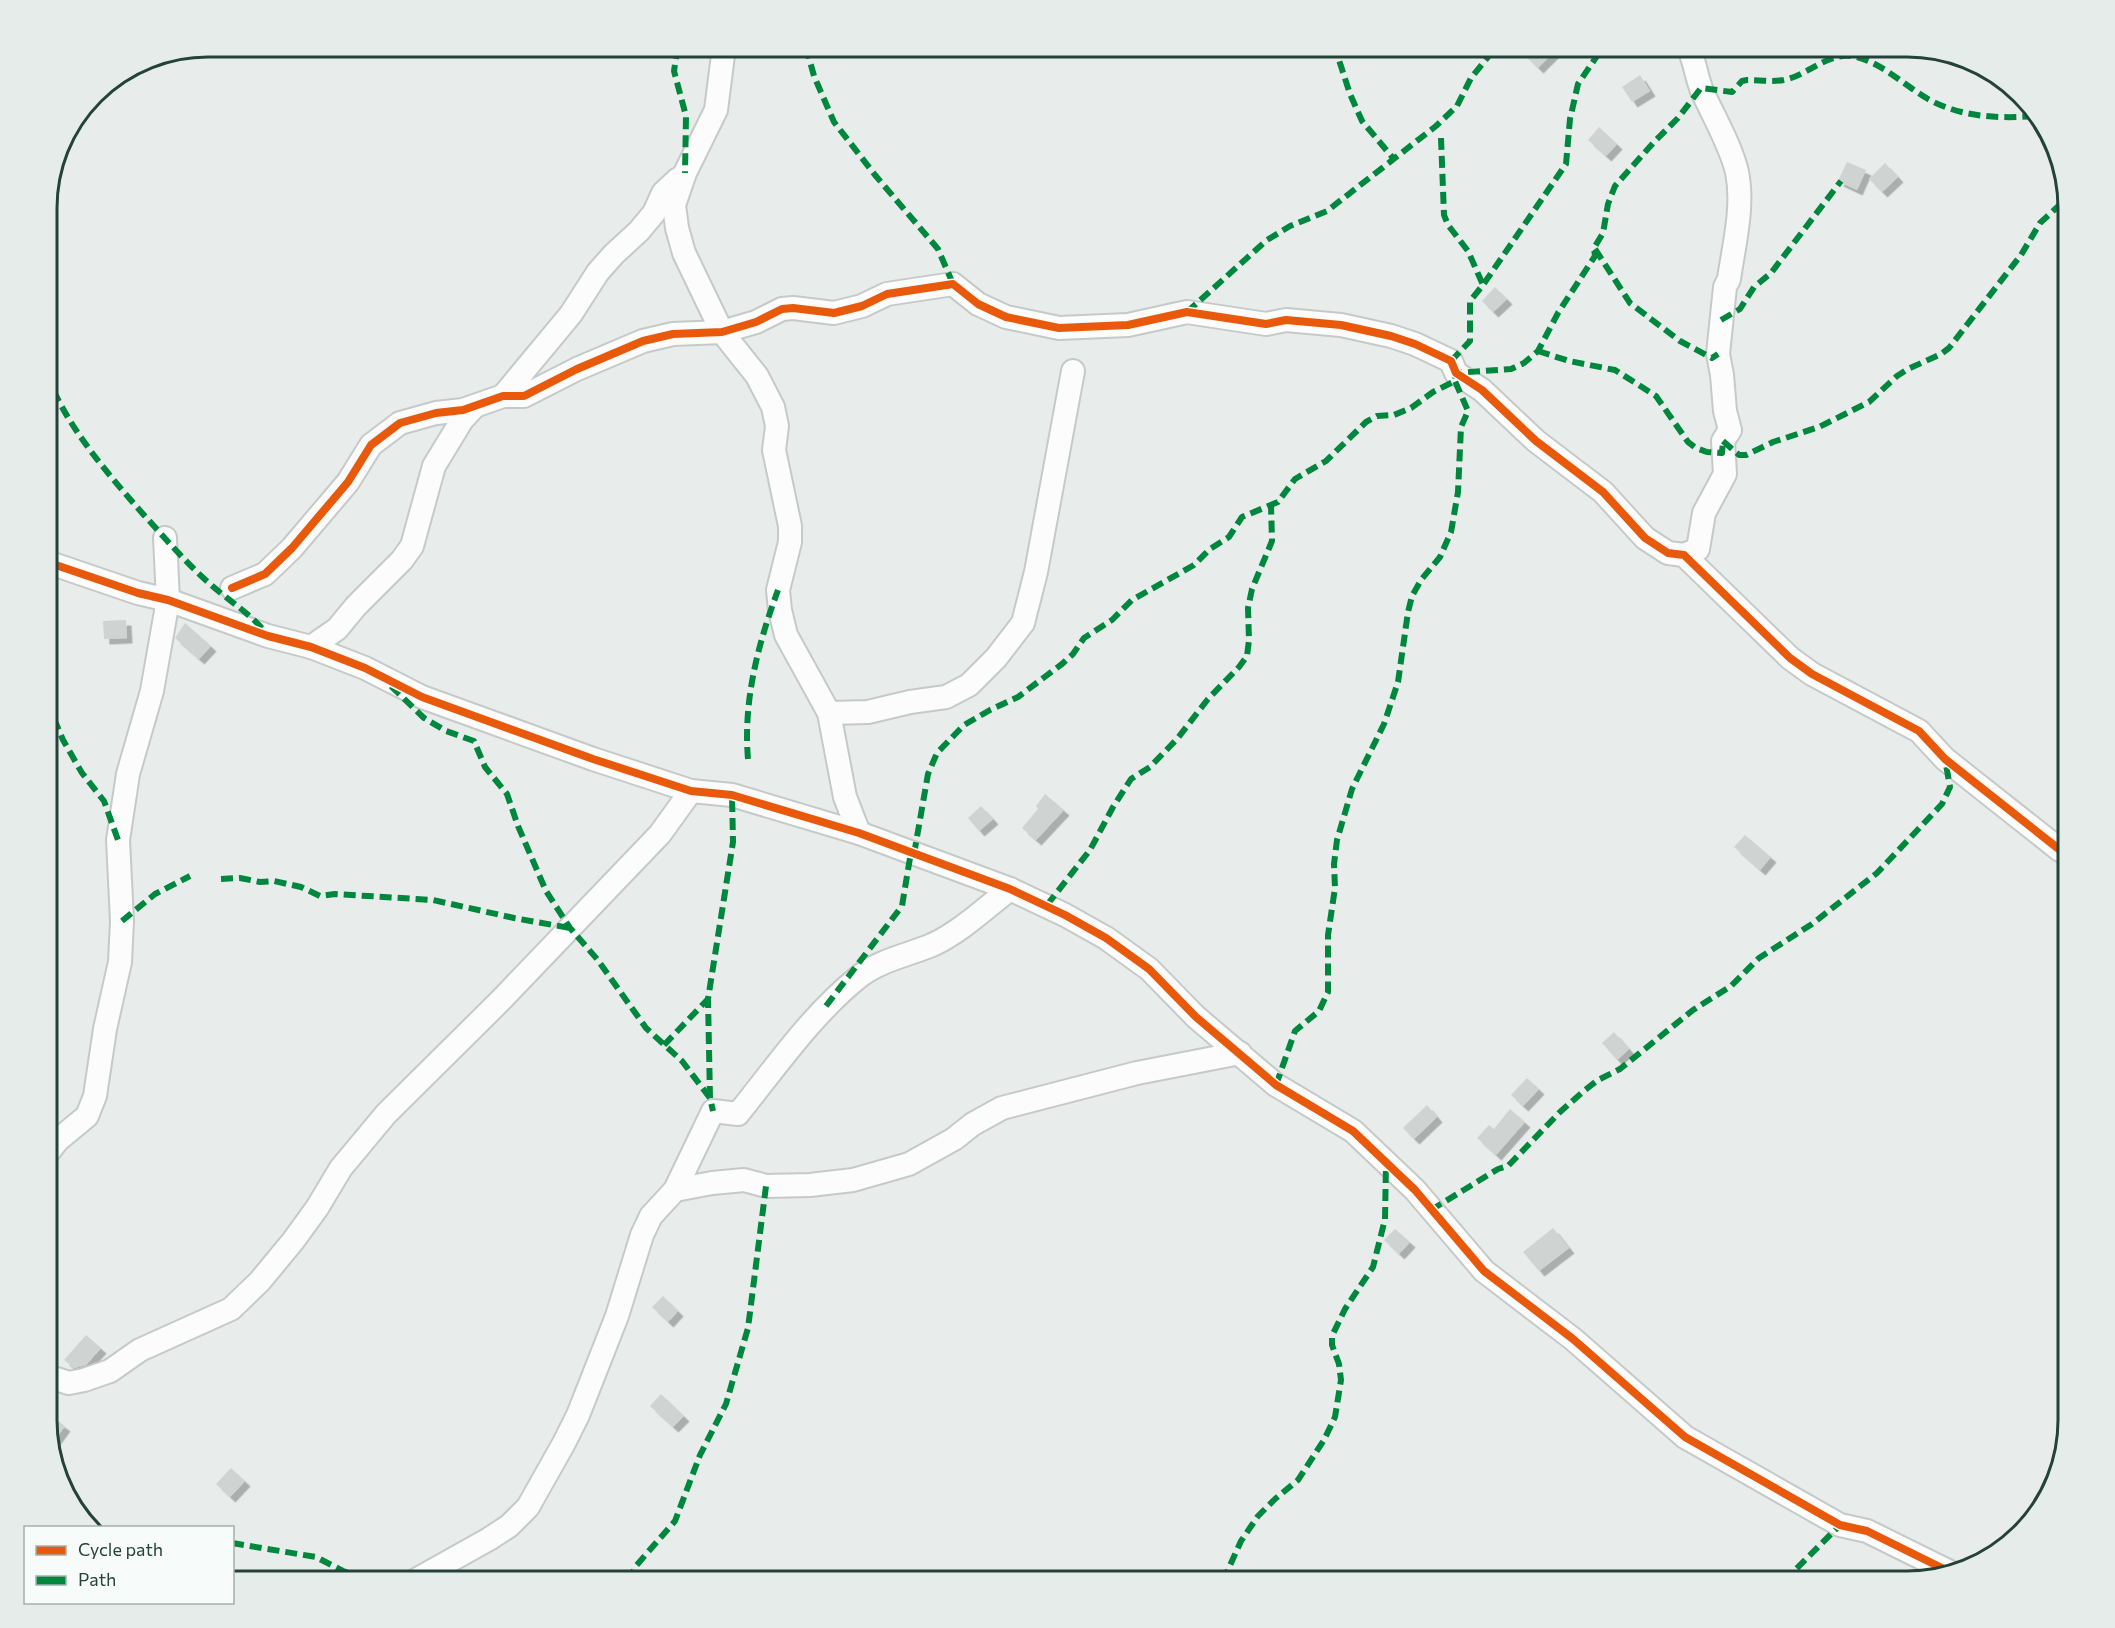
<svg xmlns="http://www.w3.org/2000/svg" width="2115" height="1628" font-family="Commissioner,sans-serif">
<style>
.building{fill:#cfd4d2;filter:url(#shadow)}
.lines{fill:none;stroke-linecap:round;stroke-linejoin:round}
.minor-casing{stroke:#c5cac8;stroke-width:26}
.minor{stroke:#fcfcfc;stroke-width:22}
.quiet{stroke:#00873e;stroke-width:6;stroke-dasharray:12 6;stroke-linecap:butt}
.cycleway-casing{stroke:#f7fbf9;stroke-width:11}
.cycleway{stroke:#e8590c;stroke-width:8}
.rim{fill:none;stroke:#24423a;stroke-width:3}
</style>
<defs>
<filter id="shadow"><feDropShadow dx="5.5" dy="5.5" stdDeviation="0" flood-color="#0004"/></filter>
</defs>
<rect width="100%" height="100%" fill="#e8edeb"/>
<g class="building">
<path d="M1516,46H1560L1538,68Z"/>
<path d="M1640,75L1650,91L1632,102L1622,87Z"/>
<path d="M1599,127L1617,144L1606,156L1588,140Z"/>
<path d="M1847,162L1866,170L1857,190L1838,181Z"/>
<path d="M1885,163L1898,177L1882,192L1869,179Z"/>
<path d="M1495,287L1507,299L1493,312L1482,301Z"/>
<path d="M126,620L127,638L104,639L103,621Z"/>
<path d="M185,623L211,646L199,659L175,638Z"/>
<path d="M1045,794L1064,810L1036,840L1022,828L1038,809L1036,806Z"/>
<path d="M981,806L993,819L979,831L968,818Z"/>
<path d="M1745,835L1771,857L1760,870L1734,847Z"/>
<path d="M1614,1032L1629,1049L1617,1060L1602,1043Z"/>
<path d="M1527,1078L1539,1089L1523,1106L1511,1095Z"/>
<path d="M1427,1105L1437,1117L1414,1139L1403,1128Z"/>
<path d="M1510,1109L1525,1122L1496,1155L1477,1138L1489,1125L1494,1129Z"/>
<path d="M1553,1228L1569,1248L1539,1271L1523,1252Z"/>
<path d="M1395,1229L1410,1242L1399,1254L1384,1240Z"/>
<path d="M663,1296L678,1311L668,1322L652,1307Z"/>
<path d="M86,1335L101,1348L86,1365L74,1368L64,1360Z"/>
<path d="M661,1394L684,1416L673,1427L650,1406Z"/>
<path d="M47,1413L65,1426L51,1445L47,1430Z"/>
<path d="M231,1468L245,1481L230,1497L216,1484Z"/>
</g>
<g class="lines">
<g class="minor-casing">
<g id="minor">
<path d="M727,47L723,55L716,110L685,173L674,205L677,228L684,253L722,332L757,376L773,407L777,426L774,450L790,526V542L778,590L780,610L786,635L829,713L845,797L859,833"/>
<path d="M503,396L571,314L598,272L614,254L639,231L654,213L663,193L678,179"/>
<path d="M1684,555L1698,549L1704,513L1725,474L1723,441L1730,430L1725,411L1722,375L1718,354L1725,287L1729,279C1734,244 1744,207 1737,172C1731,146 1713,115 1702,91C1696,76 1695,61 1688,47"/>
<path d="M47,562L138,593L168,600L268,636L311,647L365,668L422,697L593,759L691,791L732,795L859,833L1010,889L1065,915L1106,938L1149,969L1196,1017L1276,1085L1353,1131L1415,1190L1484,1271L1573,1339L1685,1437L1840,1525L1867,1531L1950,1572"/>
<path d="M232,588L265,574L292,548L348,482L371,445L400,423L436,413L463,410L503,396H524L577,369L643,341L673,334L722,332L756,322L782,309L793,308L834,313L862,306L887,294L953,284L978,304L1006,317L1059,328L1128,325L1187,312L1266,324L1286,320L1341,325L1391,336L1415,344L1451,361L1456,373L1482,390L1536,441L1603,492L1645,538L1668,553L1684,555L1790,658L1812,674L1919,731L1945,759L2060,850L2068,854"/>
<path d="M311,647L337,629L356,606L402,560L412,546L434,466L462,420L474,407"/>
<path d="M829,713L868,712L910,702L946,697L969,685L996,658L1023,623L1036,572L1073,371"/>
<path d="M47,1154L58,1140L87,1116L95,1096L105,1029L120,962L122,921L118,840L128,774L152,691L168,600L165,538"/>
<path d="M675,1190L712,1183L744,1180L766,1186L810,1185L853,1180L909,1164L954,1139L973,1124L1002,1108L1137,1073L1240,1053"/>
<path d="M47,1376L69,1383L84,1380L110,1371L140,1350L231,1309L260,1281L293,1241L317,1208L341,1168L386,1114L501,1000L660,834L691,791"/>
<path d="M414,1581L489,1539L509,1526L528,1507L564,1443L578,1415L617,1316L642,1235L651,1216L675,1190L713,1111L738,1114C776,1067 812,1014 860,976C881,960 908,955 932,945C959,933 987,907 1010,889"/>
</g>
</g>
<use href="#minor" class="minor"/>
<g class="quiet">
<path d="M675,47L676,58L674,71L686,116L685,173"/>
<path d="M806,47L814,76L834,122L875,175L938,249L953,284"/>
<path d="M1329,47L1338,57L1350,94L1362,121L1393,158"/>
<path d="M1441,138L1444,215L1448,225L1468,251L1483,285"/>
<path d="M1595,249L1630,303L1680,341L1712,358L1718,354"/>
<path d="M1187,312L1267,240L1290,226L1327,211L1436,126L1457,106L1471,78L1496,47"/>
<path d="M1721,320L1740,309L1754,287L1771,273L1841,181"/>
<path d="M1538,351L1569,361L1615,370L1656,396L1688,442L1696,448L1707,452L1722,453L1723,441"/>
<path d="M1451,361L1470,341V301L1483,285L1566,164L1570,119L1578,84L1603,47"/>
<path d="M47,374C65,425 108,474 143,514C165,538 186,563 210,584C229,601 250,613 266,633"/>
<path d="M1723,441L1739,455H1746L1773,442L1819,427L1869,402L1897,376L1908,369L1941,354L1949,348L2021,255L2040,223L2066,199"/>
<path d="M391,686L424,718L446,731L474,741L485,767L507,794L518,826L546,891L570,928L597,959L646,1028L682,1061L710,1098L713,1111"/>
<path d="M47,702L63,740L82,773L104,801L118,840"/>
<path d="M748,759C743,701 758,644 778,590"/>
<path d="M914,854L928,774L937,753L964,725L990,710L1018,697L1062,664L1073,654L1084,638L1112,620L1132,600L1194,565L1210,549L1229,537L1242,517L1278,502L1295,479L1326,461L1366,422L1377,416L1394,415L1411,408L1433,392L1455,381L1456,373L1511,369L1524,363L1538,351L1558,313L1595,256L1594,248L1603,233L1608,204L1615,186L1654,142L1678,118L1701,88L1732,92L1742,81L1747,80C1759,80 1772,82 1784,80C1809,75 1829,50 1857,57C1883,64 1904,85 1928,99C1960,117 1999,119 2035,116"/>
<path d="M221,879L240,878L260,882L274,881L301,887L320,896L335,894L433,900L514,918L570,928"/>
<path d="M1047,905L1090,850L1113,807L1131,779L1150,767L1177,739L1208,699L1239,667L1247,656L1249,640L1248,608L1252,589L1272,541L1271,505"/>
<path d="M122,921L155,894L190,876"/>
<path d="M826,1006L902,906L911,852"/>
<path d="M664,1045L708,999"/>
<path d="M1276,1085L1295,1031L1319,1011L1328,992V935L1335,888L1334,864L1337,840L1352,789L1384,724L1398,682L1408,612L1412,596L1421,580L1440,557L1451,532L1458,492L1461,427L1468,411L1455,381"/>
<path d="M710,1098L708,999L733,842L732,795"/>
<path d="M1431,1210L1498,1169L1508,1166L1560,1112L1585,1090L1598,1080L1620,1069L1693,1010L1731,986L1759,958L1812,924L1877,873L1942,804L1950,787L1945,759"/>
<path d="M232,1543L316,1557L343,1571L376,1581"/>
<path d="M629,1581L635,1567L675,1521L700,1455L726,1404L748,1328L766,1186"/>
<path d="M1223,1581L1241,1541L1258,1516L1275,1499L1298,1480L1324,1440L1335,1417L1341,1380L1339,1364L1332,1345V1336L1345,1309L1373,1267L1385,1219L1386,1163"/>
<path d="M1784,1581L1840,1525"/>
</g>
<g class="cycleway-casing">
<g id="cycleway">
<path d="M47,562L138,593L168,600L268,636L311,647L365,668L422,697L593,759L691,791L732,795L859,833L1010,889L1065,915L1106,938L1149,969L1196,1017L1276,1085L1353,1131L1415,1190L1484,1271L1573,1339L1685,1437L1840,1525L1867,1531L1950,1572"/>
<path d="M232,588L265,574L292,548L348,482L371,445L400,423L436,413L463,410L503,396H524L577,369L643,341L673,334L722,332L756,322L782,309L793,308L834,313L862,306L887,294L953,284L978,304L1006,317L1059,328L1128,325L1187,312L1266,324L1286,320L1341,325L1391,336L1415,344L1451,361L1456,373L1482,390L1536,441L1603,492L1645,538L1668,553L1684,555L1790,658L1812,674L1919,731L1945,759L2060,850L2068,854"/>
</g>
</g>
<use href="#cycleway" class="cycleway"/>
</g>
<path d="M0 0H2115V1628H0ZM208 57H1907A151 151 0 0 1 2058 208V1420A151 151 0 0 1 1907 1571H208A151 151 0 0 1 57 1420V208A151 151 0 0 1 208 57Z" fill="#e6ecea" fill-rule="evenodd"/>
<path class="rim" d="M208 57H1907A151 151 0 0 1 2058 208V1420A151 151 0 0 1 1907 1571H208A151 151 0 0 1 57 1420V208A151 151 0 0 1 208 57Z"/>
<rect x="24" y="1526" width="210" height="78" fill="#f7fbf9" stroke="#a3b1ad" stroke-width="1.5"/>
<rect x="36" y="1546" width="30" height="9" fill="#e8590c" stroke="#a3b1ad" stroke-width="1.5"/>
<text x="78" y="1556" font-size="18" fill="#24423a">Cycle path</text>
<rect x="36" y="1576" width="30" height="9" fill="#00873e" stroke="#a3b1ad" stroke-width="1.5"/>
<text x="78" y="1586" font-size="18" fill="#24423a">Path</text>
</svg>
